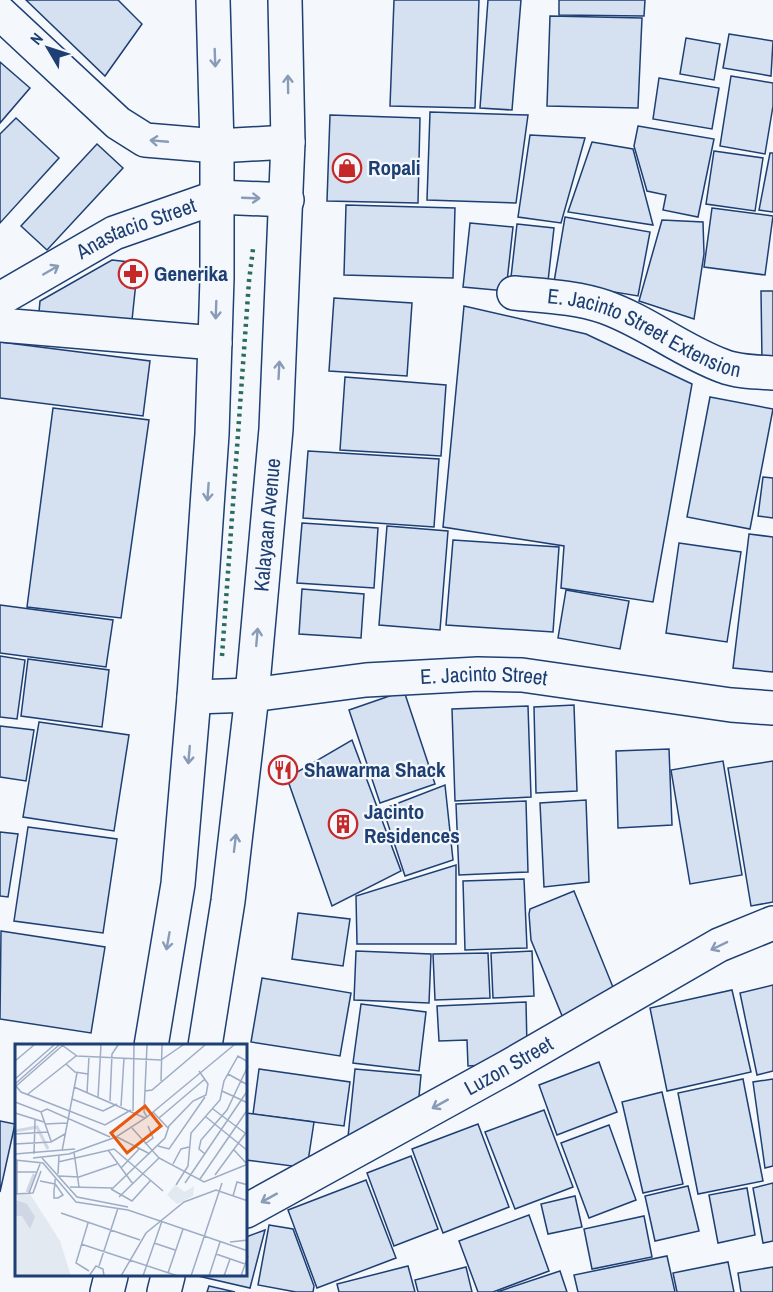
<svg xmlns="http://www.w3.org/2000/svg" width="773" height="1292" font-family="'Archivo Narrow',sans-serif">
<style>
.building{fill:#d5e0f0;stroke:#1d3f73;stroke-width:1.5}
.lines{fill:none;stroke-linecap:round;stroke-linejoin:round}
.minor-casing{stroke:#1d3f73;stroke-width:36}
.tertiary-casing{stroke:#1d3f73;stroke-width:36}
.primary-casing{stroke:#1d3f73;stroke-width:36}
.minor{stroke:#f4f7fb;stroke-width:33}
.tertiary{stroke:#f4f7fb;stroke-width:33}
.primary{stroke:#f4f7fb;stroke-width:33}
.hedge{stroke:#2c6c60;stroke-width:4.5;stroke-dasharray:3 4.5;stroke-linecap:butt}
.oneway{stroke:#889bb7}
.labels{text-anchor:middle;stroke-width:4.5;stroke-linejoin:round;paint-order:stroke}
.poi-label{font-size:21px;font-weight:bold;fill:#1d3f73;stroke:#f4f7fb;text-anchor:start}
.street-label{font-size:21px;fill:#1d3f73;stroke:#f4f7fb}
.inset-river{fill:none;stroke:#cfd7e4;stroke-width:3}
.inset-road{fill:none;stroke:#9eadc5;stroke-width:1.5}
.view{fill:#e8590c;fill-opacity:0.15;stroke:#e8590c;stroke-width:3}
.inset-edge{fill:none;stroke:#1d3f73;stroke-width:3}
</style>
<rect width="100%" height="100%" fill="#f4f7fb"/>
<g class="building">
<path d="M26,0H118L142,24L105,76Z"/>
<path d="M394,0H479L475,108L390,106Z"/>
<path d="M488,0H521L512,110L480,108Z"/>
<path d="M559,0H645L644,16L559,15Z"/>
<path d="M550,16L642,18L638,108L547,106Z"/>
<path d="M729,34L773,41L771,76L723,68Z"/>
<path d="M686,38L720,44L714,80L680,74Z"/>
<path d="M0,62L30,88L0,123Z"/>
<path d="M731,76L773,83V106L765,154L720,146Z"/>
<path d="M659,78L719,88L712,129L653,119Z"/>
<path d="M430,112L528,115L516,203L427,200Z"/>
<path d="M330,115L420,118L418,203L327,201Z"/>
<path d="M16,118L59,158L0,223V134Z"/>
<path d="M638,126L714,139L698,217L663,210L666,195L647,191L634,146Z"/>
<path d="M530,135L585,138L561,223L518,217Z"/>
<path d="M592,142L633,149L653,225L568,212Z"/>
<path d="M97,144L123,168L47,250L21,226Z"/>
<path d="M714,151L763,158L755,211L706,204Z"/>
<path d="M770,153H773V212L759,210Z"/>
<path d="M346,205L455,208L453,278L344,275Z"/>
<path d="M712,208L773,216L765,275L704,267Z"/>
<path d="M565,217L650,232L638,296L554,282Z"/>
<path d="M662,220L703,222L704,254L694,319L639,301Z"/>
<path d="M470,223L513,227L506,291L463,287Z"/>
<path d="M517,224L554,228L547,290L510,286Z"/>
<path d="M112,260L138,263L132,320L39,312L40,301Z"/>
<path d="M761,291H773V360H762Z"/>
<path d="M334,298L412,303L407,376L329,371Z"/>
<path d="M464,306L586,334L692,384L653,602L561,588L564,546L443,527Z"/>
<path d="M0,342L150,361L143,416L0,398Z"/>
<path d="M345,377L446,385L441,456L340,450Z"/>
<path d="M710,397L773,409L750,529L687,517Z"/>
<path d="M53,408L149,420L121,618L27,607Z"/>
<path d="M308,451L439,459L434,527L303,518Z"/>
<path d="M763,477L773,478V518L758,516Z"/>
<path d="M302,523L378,528L374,588L297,583Z"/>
<path d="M387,526L448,531L440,630L379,625Z"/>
<path d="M749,534L773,537V672L733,668Z"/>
<path d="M453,540L559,547L553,632L446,625Z"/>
<path d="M679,543L741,552L727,642L666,633Z"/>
<path d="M302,589L364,594L361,638L299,634Z"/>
<path d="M566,590L629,601L620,649L558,638Z"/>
<path d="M0,605L113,620L106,667L0,653Z"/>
<path d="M0,656L25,660L17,719L0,717Z"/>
<path d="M28,659L109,670L102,727L21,716Z"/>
<path d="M404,691L435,784L380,803L349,710Z"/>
<path d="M574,705L577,791L536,793L534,707Z"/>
<path d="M528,706L531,797L455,801L452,709Z"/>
<path d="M39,722L129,735L114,831L23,817Z"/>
<path d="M0,726L34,730L26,781L0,777Z"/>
<path d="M352,740L401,871L332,906L287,778Z"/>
<path d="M669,749L672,825L618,828L616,751Z"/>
<path d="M723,761L742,875L690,884L671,770Z"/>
<path d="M773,761V902L751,906L728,768Z"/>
<path d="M445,785L453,860L405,876L383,809Z"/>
<path d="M586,800L589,882L544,887L540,803Z"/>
<path d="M526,801L528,872L459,875L456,804Z"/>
<path d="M28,827L117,839L103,933L14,921Z"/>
<path d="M0,832L18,834L8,897L0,896Z"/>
<path d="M456,865V944H357L356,896Z"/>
<path d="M524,879L527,948L465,950L463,881Z"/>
<path d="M574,891L619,1002L565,1023L531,940L529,914L530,909Z"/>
<path d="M298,913L350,919L343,966L292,959Z"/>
<path d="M1,931L105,947L91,1033L0,1019Z"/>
<path d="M356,951L431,954L429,1003L354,1000Z"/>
<path d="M532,951L534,996L493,998L491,953Z"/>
<path d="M488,953L490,998L435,1000L433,954Z"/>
<path d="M262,978L351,993L340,1056L251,1042Z"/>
<path d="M773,985V1071L757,1075L740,993Z"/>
<path d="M732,990L751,1072L667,1091L650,1008Z"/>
<path d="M526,1002L527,1047L486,1065L468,1066L467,1040L439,1041L437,1006Z"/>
<path d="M361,1004L426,1012L419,1071L353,1063Z"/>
<path d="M599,1062L617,1112L557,1135L539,1085Z"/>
<path d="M259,1069L350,1082L344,1126L253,1114Z"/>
<path d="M355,1069L421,1075L418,1107L348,1137Z"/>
<path d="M743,1079L763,1181L698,1194L678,1093Z"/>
<path d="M773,1079V1166L765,1168L753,1082Z"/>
<path d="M662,1092L683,1184L643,1193L622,1102Z"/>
<path d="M544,1110L573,1187L515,1209L485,1132Z"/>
<path d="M246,1113L314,1122L307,1168L246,1160Z"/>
<path d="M0,1121L15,1124L0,1192Z"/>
<path d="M478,1124L509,1207L443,1233L412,1149Z"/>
<path d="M609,1125L636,1200L589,1218L561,1143Z"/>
<path d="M411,1156L438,1229L394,1246L367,1173Z"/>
<path d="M366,1180L396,1258L317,1288L288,1210Z"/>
<path d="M773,1183V1241L763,1243L753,1188Z"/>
<path d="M688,1186L699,1231L655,1241L645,1196Z"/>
<path d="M747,1188L755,1235L718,1243L709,1195Z"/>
<path d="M575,1196L582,1227L548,1234L541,1204Z"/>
<path d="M529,1215L549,1271L493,1292H478L459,1241Z"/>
<path d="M644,1216L652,1257L592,1269L584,1229Z"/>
<path d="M269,1225L293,1229L314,1286L313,1292H296L258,1285Z"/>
<path d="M265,1230L250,1288L198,1276H246V1237Z"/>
<path d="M667,1256L675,1292H578L574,1275Z"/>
<path d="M728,1262L734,1292H677L673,1273Z"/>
<path d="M408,1266L415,1292H339L337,1284Z"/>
<path d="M466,1267L472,1292H418L415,1280Z"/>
<path d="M773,1267V1292H741L738,1273Z"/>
<path d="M560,1271L567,1292H497Z"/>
<path d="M209,1286L235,1292H207Z"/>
</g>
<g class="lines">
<g class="minor-casing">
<g id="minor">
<path id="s1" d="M514,293C545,296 576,297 605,307C647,322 682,351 723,366C738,372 757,372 773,373"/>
<path id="s2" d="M0,299L114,233L217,197L287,200"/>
<path d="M0,325L215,343"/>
<path id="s3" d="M194,697L252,695L366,680L478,674L522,675L731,705L773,708"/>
<path id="s4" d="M246,1211L506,1068L719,945L773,923"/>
</g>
</g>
<g class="tertiary-casing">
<path id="tertiary" d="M0,13L118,123L145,140L217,146L288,142"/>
</g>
<g class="primary-casing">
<g id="primary">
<path d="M151,1046L178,884L194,697L212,434L217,278V146L213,0"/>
<path id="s5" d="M205,1046L228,901L252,695L276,429L288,142L285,0"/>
<path d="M107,1292L111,1276"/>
<path d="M164,1292L168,1276"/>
</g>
</g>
<use href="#minor" class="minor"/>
<use href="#tertiary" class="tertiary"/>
<use href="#primary" class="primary"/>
<path class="hedge" d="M222,656L249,281L253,249"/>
</g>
<defs><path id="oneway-shaft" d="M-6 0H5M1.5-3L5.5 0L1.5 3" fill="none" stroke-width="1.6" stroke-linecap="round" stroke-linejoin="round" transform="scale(1.5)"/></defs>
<g class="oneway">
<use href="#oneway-shaft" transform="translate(215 58) rotate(88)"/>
<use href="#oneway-shaft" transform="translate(288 84) rotate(-91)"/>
<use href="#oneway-shaft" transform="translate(159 141) rotate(-175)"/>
<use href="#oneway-shaft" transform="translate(251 198) rotate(2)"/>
<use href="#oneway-shaft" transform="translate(51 270) rotate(-30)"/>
<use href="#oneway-shaft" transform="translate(216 310) rotate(92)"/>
<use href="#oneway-shaft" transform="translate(279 370) rotate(-87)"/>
<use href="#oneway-shaft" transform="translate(208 492) rotate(94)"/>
<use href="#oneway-shaft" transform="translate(257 637) rotate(-85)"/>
<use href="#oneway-shaft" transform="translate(189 755) rotate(95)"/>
<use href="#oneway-shaft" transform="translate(235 843) rotate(-83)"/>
<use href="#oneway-shaft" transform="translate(168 941) rotate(100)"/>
<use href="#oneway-shaft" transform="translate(719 946) rotate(154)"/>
<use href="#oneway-shaft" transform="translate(440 1104) rotate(151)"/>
<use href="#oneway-shaft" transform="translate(269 1198) rotate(151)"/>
</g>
<defs>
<g id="shop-ring" transform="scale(1.5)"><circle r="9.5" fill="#f4f7fb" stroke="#c62828" stroke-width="1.5"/><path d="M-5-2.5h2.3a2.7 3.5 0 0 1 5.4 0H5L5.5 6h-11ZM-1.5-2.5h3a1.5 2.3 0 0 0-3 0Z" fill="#c62828"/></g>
<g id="pharmacy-ring" transform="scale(1.5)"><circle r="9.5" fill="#f4f7fb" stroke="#c62828" stroke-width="1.5"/><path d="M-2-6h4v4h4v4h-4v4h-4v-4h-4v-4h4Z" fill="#c62828"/></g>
<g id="restaurant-ring" transform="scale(1.5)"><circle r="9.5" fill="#f4f7fb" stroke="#c62828" stroke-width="1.5"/><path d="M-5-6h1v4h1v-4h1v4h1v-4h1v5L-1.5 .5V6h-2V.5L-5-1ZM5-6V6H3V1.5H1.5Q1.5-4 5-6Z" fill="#c62828"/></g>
<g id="building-ring" transform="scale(1.5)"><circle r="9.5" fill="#f4f7fb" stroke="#c62828" stroke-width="1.5"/><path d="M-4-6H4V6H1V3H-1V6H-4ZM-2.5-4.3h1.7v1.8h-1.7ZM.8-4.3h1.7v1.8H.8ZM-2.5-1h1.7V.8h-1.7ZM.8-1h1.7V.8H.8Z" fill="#c62828"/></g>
</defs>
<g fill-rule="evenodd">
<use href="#shop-ring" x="347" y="168"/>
<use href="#pharmacy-ring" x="133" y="274"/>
<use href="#restaurant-ring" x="283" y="770"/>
<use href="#building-ring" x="343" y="824"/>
</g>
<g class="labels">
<g class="poi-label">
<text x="368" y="175">Ropali</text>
<text x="154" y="281">Generika</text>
<text x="304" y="777">Shawarma Shack</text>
<text x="364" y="819">Jacinto<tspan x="364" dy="24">Residences</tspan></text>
</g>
<g class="street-label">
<text dy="7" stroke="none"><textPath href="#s2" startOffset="154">Anastacio Street</textPath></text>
<text dy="7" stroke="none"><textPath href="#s1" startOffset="138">E. Jacinto Street Extension</textPath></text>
<text dy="7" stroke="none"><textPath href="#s5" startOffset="525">Kalayaan Avenue</textPath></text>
<text dy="7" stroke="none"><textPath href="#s3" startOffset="291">E. Jacinto Street</textPath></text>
<text dy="7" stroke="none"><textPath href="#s4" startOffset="300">Luzon Street</textPath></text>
</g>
</g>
<g transform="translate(15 1044)">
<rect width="232" height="232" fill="#f4f7fb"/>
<path d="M160,141L170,148L179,142L178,152L162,160L152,151ZM15,150L45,197L56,232H0V151Z" fill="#e3e9f0"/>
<path d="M1,156L12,160L20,173L15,185L7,172H0Z" fill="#cfd7e4"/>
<path class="inset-river" d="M0,87L22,83L33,105M12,148L19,130"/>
<path class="inset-road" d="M47,1L62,12L146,16L168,1M0,17L19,1M51,20L60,28L73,30M213,30L233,41M0,35L39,1M146,37L147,1M0,40L44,1M1,42L6,48L90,81L116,66M0,43L48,1M59,43L130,74M130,47L137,46L190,1M207,47L233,59M72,49L74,12M13,50L61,12M83,53L86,1M57,55L88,67L102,60M95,57L97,10L103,1M0,58L26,68L32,65L95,93M106,62L109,14M198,65L230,89M118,67L119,1M26,68L36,97M138,68L153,84M0,69L29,78M132,73L129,68L132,1M191,73L233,107M144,74L190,35M30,80L52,79M117,84L144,114L189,138L233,120M0,90L33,88M102,93L135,110M0,100L36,98L50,90M130,100L138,94L133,82M143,102L154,105L190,53M93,106L118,140M219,106L232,120M47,107L62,29M59,108L64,143M0,110L60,105M19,110L20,76M190,110L184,105L186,96L212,66L233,22M18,114L54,110L101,93L132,73L219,1M27,114L62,153L113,163M0,116L28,119L61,158L113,166L233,207M2,117V150M43,118L99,105L148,147M158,120L166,105L174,103M106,124L125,104M0,128H21M43,130L44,111M200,131L233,86M44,132L64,133L102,120M185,135L233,65M25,137L40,140L41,141L48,151L43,154H39V146L40,140V135M170,139L233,46M161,141L173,122L176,89L205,56L209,37L223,12L233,18M55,143L98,144L150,94L154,82L178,57L191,51L193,40L184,27M96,145L117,157L136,136M14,149L25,120M0,150L18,149L26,127M218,152L222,138L233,141M104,153L144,114M46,169L125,196M73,179L61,219L74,227M190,190L207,139M215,198L233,196M139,199L160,206M66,200L163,232M201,210L233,221M84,222L103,164M153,229L168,185M74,232L81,222L88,225L89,232M106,232L131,189L169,158L201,146L233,157M128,232L147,177M176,232L190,190M194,232L205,198M209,232L215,215M226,232L233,212"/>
<path class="view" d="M130,62L146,82L112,109L96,89Z"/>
<rect width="232" height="232" class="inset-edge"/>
</g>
<g transform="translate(48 48) rotate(309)" stroke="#f4f7fb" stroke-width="4.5" paint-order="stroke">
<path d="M0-4.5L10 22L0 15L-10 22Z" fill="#1d3f73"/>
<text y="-9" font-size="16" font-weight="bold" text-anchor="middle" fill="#1d3f73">N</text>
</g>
</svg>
